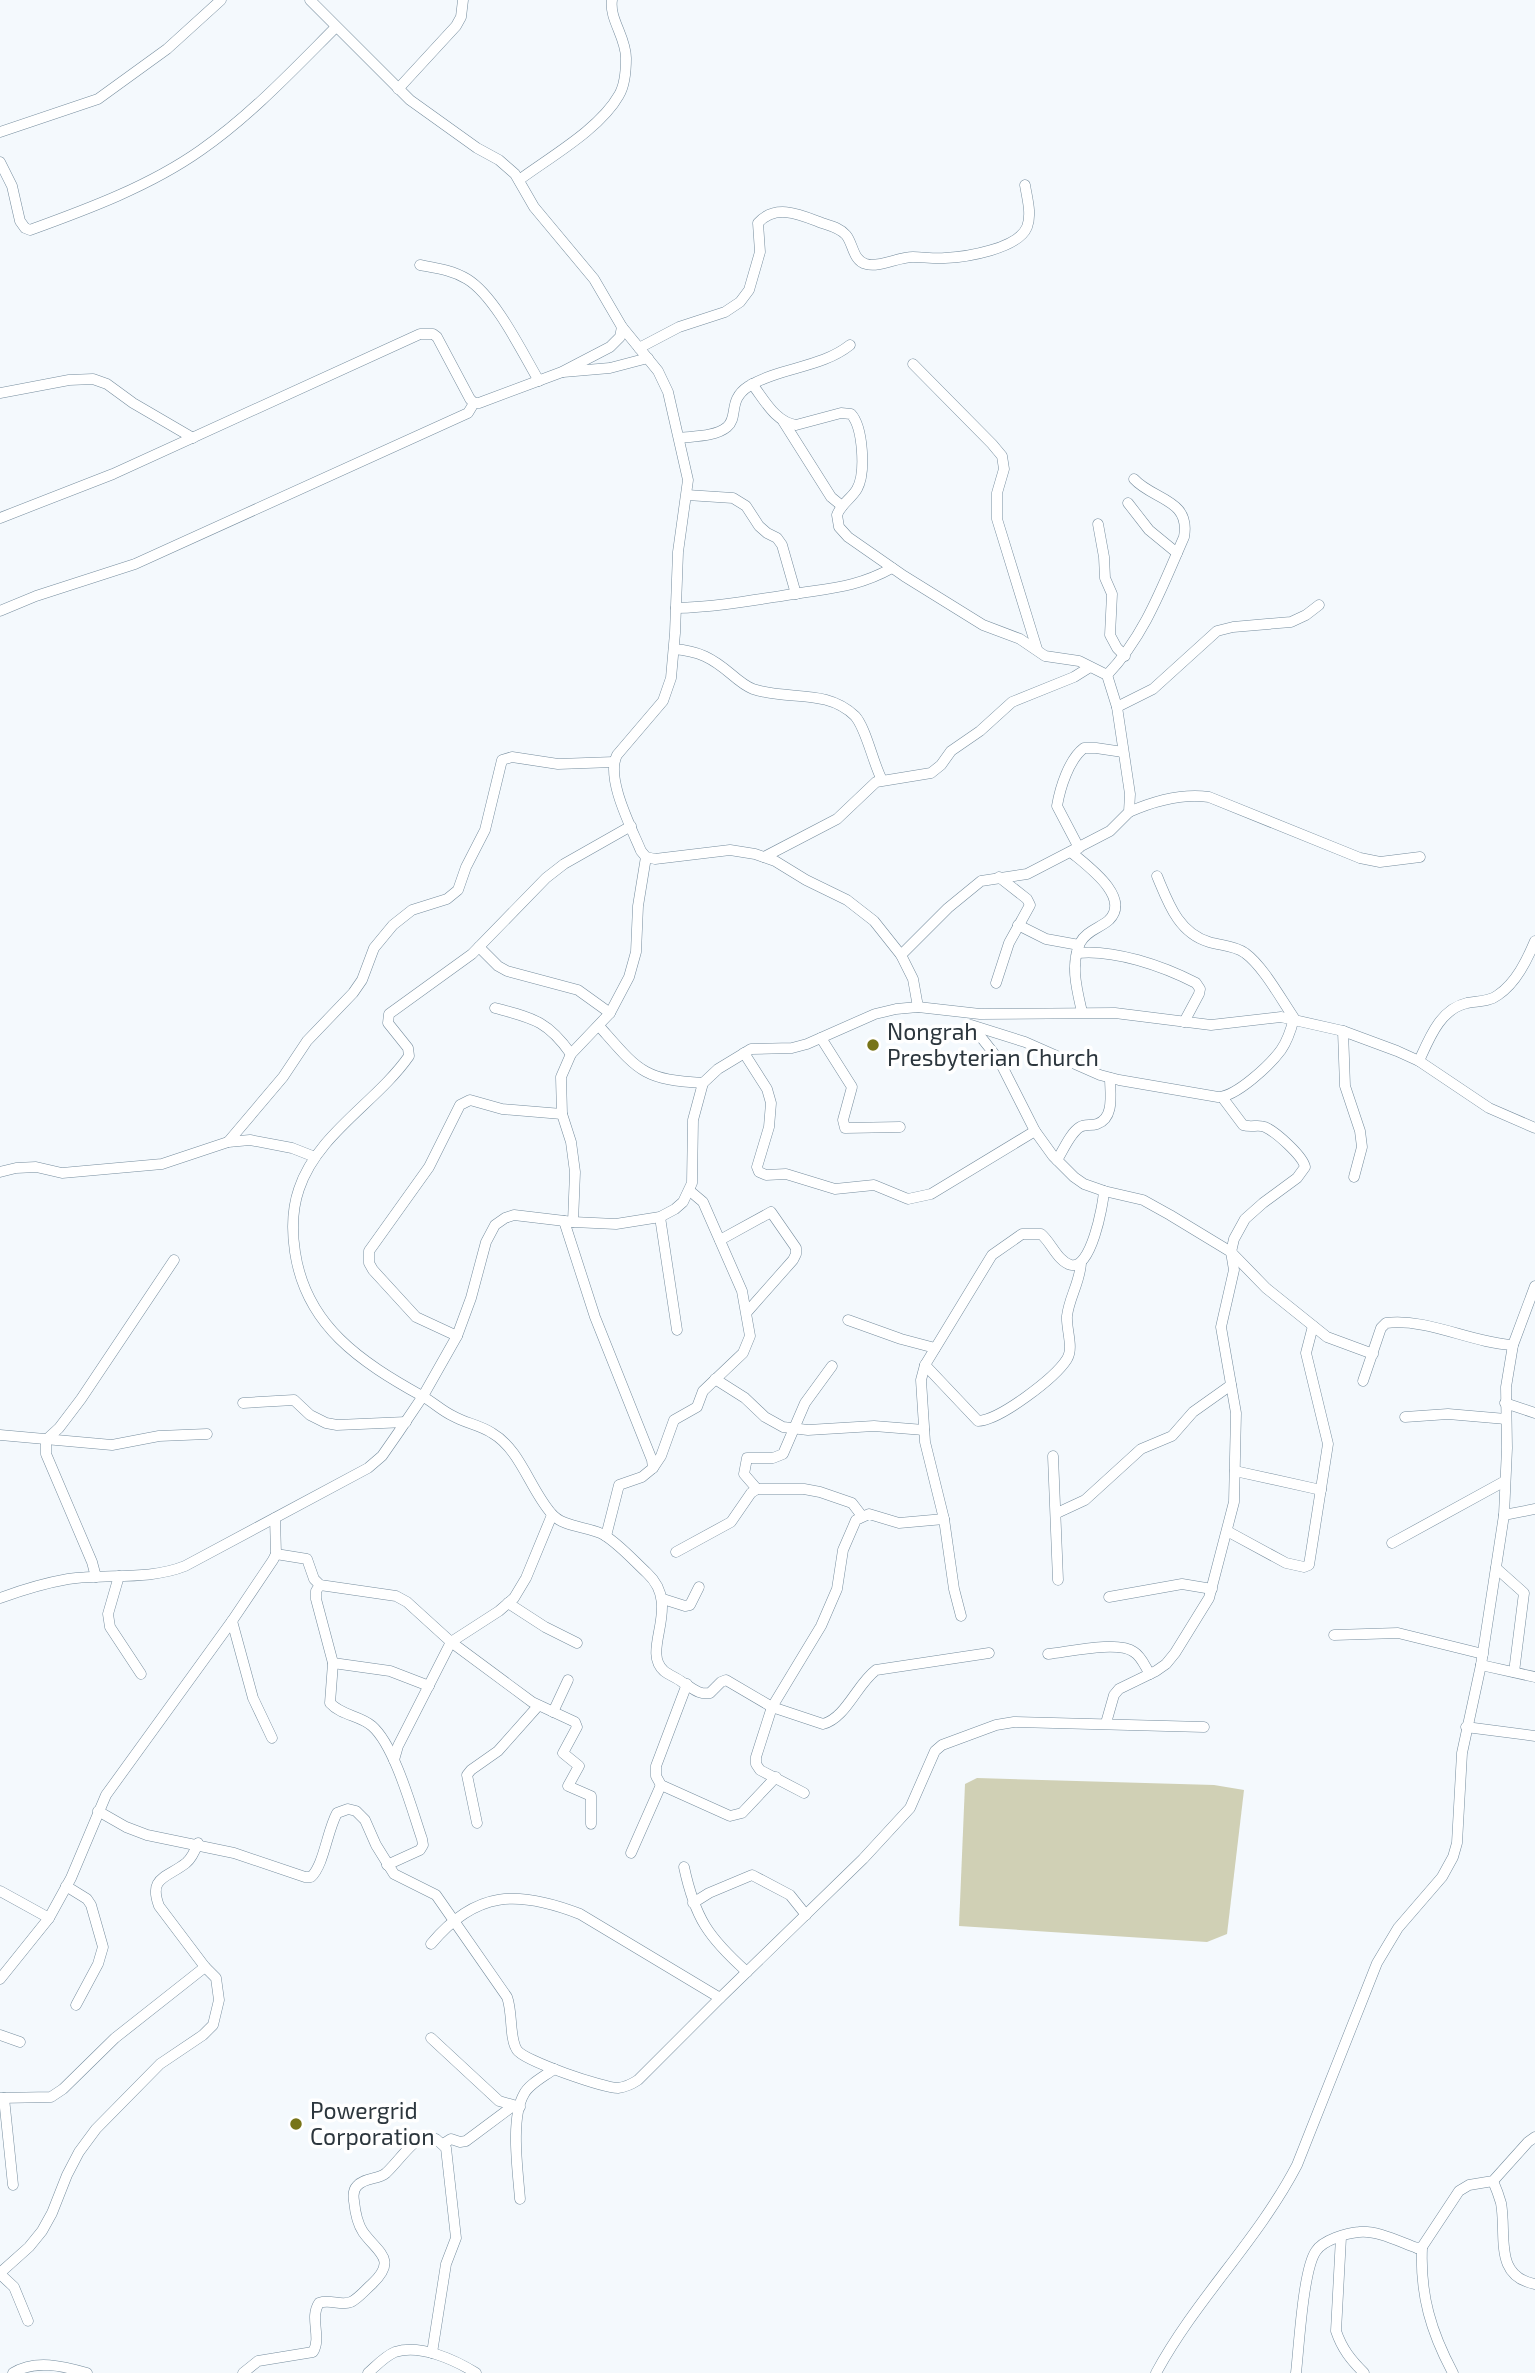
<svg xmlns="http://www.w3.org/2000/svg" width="1535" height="2373" font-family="'Exo 2',sans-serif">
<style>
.green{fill:#d0d0b5}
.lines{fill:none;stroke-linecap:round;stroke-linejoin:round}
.street-casing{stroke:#768d9e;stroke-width:11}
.street{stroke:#fff;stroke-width:10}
.poi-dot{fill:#777418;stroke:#fff;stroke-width:2.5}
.labels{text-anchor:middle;stroke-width:7;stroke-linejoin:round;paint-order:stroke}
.poi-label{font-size:23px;fill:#2c363d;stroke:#fff;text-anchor:start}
</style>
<rect width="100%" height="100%" fill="#f4f9fd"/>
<path class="green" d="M977,1778L1214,1785L1244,1790L1227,1934L1207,1942L959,1926L965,1784Z"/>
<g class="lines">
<g class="street-casing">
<g id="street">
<path d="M310,0L410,100L477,148L499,160L515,174L534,207L594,279L622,327L658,371L668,392L688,480L678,552L675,633L671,678L663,701L617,755C605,778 632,829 641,851L646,857L655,859L730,850L755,854L775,861L806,880L847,900L874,921L901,955L913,979L918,1007"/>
<path d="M398,89L456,26L461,17L463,0"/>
<path d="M0,132L98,99L167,49L221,0"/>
<path d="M0,162L12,186L20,221L25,228L30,230C88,209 150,186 201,150C251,115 293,70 336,27"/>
<path d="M519,180C550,157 600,129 619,95C625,85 626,70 626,58C626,37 609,19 612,0"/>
<path d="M420,265C436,268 452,270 467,279C495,296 522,352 539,381"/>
<path d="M639,348L679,327L725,312L740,302L749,290L760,252L758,223C776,203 801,215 822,223C831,226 840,228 846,235C853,243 853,261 866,264C879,268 898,257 913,257C923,257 934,259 945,258C966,257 1018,249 1027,227C1032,214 1027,198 1025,185"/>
<path d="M913,364L992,444L1002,456L1004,469L997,493V519L1037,649"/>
<path d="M563,372L610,368L648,358"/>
<path d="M752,384C764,399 775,422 796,425L841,413L851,414C863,427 866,473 857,489C851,499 841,504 837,515L839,527L848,537L904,576L983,625L1020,639L1045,656L1079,661L1107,675L1117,707L1130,794L1129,812L1110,831L1027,874L981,881L948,908L901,955"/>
<path d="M0,393L69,380L93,379L107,384L133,403L193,438"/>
<path d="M783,421L831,497L842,506"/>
<path d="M679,438C693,436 715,437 727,427C739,417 727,400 749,386C781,367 821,368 850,345"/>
<path d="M687,495L733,498L746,506L759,526L767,533L777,538L782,545L796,594"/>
<path d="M1128,503L1149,530L1177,553"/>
<path d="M0,518L113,474L420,334H433L437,337L470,399L474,403H479L562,372L610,347L620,337L622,327"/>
<path d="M1098,524L1104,557L1105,578L1112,594L1110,635L1117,648L1125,656"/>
<path d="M676,608C716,607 754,600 794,594C831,588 858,587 892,568"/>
<path d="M0,611L36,596L135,564L468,413L474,403"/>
<path d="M674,649C699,651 712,658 731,674C738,680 745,686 753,689C788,701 826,688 855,716C866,728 873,763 882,780"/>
<path d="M1107,675C1145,635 1162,587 1184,537C1191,499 1153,500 1134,479"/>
<path d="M1117,707L1153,689L1217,631L1233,627L1291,622L1306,615L1319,605"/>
<path d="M1129,812C1154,801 1181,793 1209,797L1360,858L1380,862L1420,857"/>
<path d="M631,826L564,864L546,878L472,954L389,1014L388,1023L408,1048L409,1056C377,1102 317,1134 299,1189C292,1209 292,1232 295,1252C306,1326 361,1362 422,1396C433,1402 442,1411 453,1416C465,1423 480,1425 492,1433C520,1449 530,1489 551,1513C563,1528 588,1526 604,1535C619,1544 634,1561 647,1573C683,1606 640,1650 664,1671C669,1675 677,1678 682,1682C693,1688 698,1695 710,1693L721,1682L726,1680L772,1707L823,1724C846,1718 857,1684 876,1670L989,1653"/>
<path d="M1079,848L1057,806C1060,788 1069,759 1084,748H1096L1123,752"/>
<path d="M1071,852C1086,865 1132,897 1109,920C1100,928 1086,931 1080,943C1070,965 1077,990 1082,1012"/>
<path d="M764,857L837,819L876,782L931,773L941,765L951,751L980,731L1012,702L1074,677L1090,667"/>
<path d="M1018,925L1046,939L1079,945"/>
<path d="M479,947L498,966L507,971L578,990L610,1013"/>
<path d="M1077,953C1114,949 1163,966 1196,983L1200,989L1199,994L1184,1022"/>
<path d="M996,983L1009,943L1030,905L1027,899L999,877"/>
<path d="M495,1008C532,1018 547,1020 571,1054"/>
<path d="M971,1025L1025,1042L1100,1075L1119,1080L1218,1097C1236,1097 1270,1065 1281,1050C1288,1040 1291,1030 1294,1018C1281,999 1263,966 1245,953C1233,945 1222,946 1209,942C1178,933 1168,902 1157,876"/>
<path d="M599,1026C638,1070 642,1080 703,1083"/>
<path d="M973,1027L999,1060L1035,1131L1053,1156L1074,1177L1084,1184L1104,1191L1143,1200L1170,1215L1231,1252L1266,1288L1327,1337L1373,1354"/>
<path d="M1343,1031L1345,1086L1360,1131L1362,1147L1354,1177"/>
<path d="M821,1038L852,1087L843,1120L845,1128L900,1127"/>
<path d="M744,1053L767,1089L771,1103L769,1127L757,1167L759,1172L766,1175L786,1174L835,1189L874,1185L908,1199L931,1194L1035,1131"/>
<path d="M1419,1061C1429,1039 1440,1009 1467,1003C1478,1001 1489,1002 1498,995C1516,983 1527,960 1535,941"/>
<path d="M228,1142L283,1077L307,1041L353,993L362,980L374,948L393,925L412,910L447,899L458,890L466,867L485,830L502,760L512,757L558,764L614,762"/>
<path d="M1057,1160C1063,1151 1070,1133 1080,1127C1085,1124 1091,1126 1097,1124C1115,1118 1110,1093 1110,1078"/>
<path d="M0,1172L16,1168L36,1167L62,1173L162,1164L228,1142L250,1140L292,1148L315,1157"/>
<path d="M660,1217L677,1330"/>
<path d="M564,1221L595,1317L652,1460L653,1468L642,1477L619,1485L606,1536"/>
<path d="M573,1222L575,1172L571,1142L562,1114L561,1077L571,1054L610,1013L629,977L636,952L638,906L646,857"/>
<path d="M720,1240L771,1212L796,1248V1254L793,1260L747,1312"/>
<path d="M848,1320L901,1339L935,1348"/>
<path d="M457,1336L416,1317L373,1270L369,1263V1251L429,1167L460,1105L470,1100L502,1109L562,1114"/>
<path d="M925,1365L978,1421C1000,1420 1055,1378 1067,1359C1074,1348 1066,1329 1067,1316C1069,1298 1080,1282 1081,1263"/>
<path d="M715,1379L745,1398L765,1417L783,1427L808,1430L874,1426L924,1430"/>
<path d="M1363,1381L1381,1328L1386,1323C1429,1318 1471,1343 1513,1345"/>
<path d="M243,1403L294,1400L310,1415L326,1423L337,1425L406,1422"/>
<path d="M1505,1403L1535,1413"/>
<path d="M1405,1417L1448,1414L1506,1419"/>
<path d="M0,1435L112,1445L159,1436L207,1434"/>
<path d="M1053,1456L1058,1580"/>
<path d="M653,1468L661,1456L674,1420L697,1407L703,1391L743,1353L750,1336L742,1291L703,1202L690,1191"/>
<path d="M1235,1471L1321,1490"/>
<path d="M757,1489L744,1474L747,1458H773L783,1454L805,1403L832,1366"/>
<path d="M1057,1513L1085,1500L1141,1449L1172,1436L1193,1412L1231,1385"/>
<path d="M1504,1515L1535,1509"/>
<path d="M1227,1531L1286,1563L1304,1567L1309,1565L1328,1444L1306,1353L1313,1326"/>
<path d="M1392,1543L1505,1481"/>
<path d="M676,1552L731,1522L751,1493L757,1489H804L820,1492L852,1503L862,1516"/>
<path d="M276,1554L307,1559L314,1579L320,1585L396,1596L407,1602L451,1642L532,1702L575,1722L577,1727L563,1753L579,1766L568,1786L591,1796V1824"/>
<path d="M1496,1568L1524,1593L1514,1672"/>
<path d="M119,1576L108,1614L110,1627L141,1674"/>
<path d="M96,1577L92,1562L46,1454V1440L59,1428L81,1399L174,1260"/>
<path d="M320,1585L316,1591V1599L333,1663L330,1703C342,1716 359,1715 372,1726C395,1746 412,1810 422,1839L423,1845L420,1850L387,1865"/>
<path d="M1109,1597L1182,1584L1212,1589"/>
<path d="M0,1598C22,1590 45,1583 68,1579C107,1573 147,1581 185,1566L368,1468L382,1456L398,1433L423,1396L457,1336L471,1298L486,1242L495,1225L505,1218L514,1215L573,1222L616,1224L660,1217L675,1209L683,1202L692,1183L693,1120L703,1083L718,1069L751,1049L792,1048L807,1044L875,1014L896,1009L918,1007L980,1014L1115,1013L1211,1025L1281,1017L1343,1031L1397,1051L1419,1061L1489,1108L1535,1128"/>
<path d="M663,1599L685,1606L690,1605L699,1587"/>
<path d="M508,1603L545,1627L577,1643"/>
<path d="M961,1616L954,1589L944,1519L925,1442L921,1380L925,1365L992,1255L1022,1234H1041C1051,1242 1058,1262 1071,1265C1091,1270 1103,1206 1104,1191"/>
<path d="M232,1621L253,1698L272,1738"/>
<path d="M1334,1635L1398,1633L1483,1654"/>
<path d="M1048,1654C1068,1652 1118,1640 1134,1652C1142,1657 1145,1667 1150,1674"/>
<path d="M333,1663L390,1671L429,1686"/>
<path d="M1481,1665L1535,1677"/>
<path d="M687,1684L656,1766V1776L661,1785L730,1816L742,1813L776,1777"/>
<path d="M553,1712L568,1680"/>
<path d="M1106,1723L1114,1695L1119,1689L1156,1671L1166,1664L1175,1653L1209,1598L1234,1502L1236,1413L1221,1327L1234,1270L1231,1252L1234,1239L1245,1219L1263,1203L1297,1178L1305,1167C1303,1156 1276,1132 1265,1127C1258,1124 1251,1128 1243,1125L1222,1097"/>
<path d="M1466,1727L1535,1736"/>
<path d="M394,1760L398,1746L451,1642L499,1611L514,1598L526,1578L552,1515"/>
<path d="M804,1793L760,1770L756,1764V1757L772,1707L821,1626L837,1589L843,1550L856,1520L869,1514L899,1523L944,1519"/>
<path d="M98,1811L126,1827L147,1835L234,1853L305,1877H311C324,1865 327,1831 337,1813L348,1809L356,1811L365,1820L376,1845L394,1874L436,1895L507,1997C513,2013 509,2038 517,2050C524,2061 604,2088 618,2088C626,2087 632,2084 638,2080L720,1998L863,1859L910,1808L935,1751L942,1745L996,1725L1014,1722L1204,1727"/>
<path d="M477,1823L467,1775L471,1770L498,1751L538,1706"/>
<path d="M631,1853L661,1785"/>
<path d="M684,1867C695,1918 708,1937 747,1972"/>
<path d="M66,1886L87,1899L91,1905L103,1947L98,1964L76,2005"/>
<path d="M0,1891L49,1918"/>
<path d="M693,1903L709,1893L752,1875L790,1895L806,1915"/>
<path d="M431,1944C476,1890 518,1890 580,1914L720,1998"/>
<path d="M0,1979L49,1918L71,1878L106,1795L232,1621L273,1560L276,1554L275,1518"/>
<path d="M0,2035L20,2042"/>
<path d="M431,2038L499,2101L520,2107"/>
<path d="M0,2098L51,2097L63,2089L115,2038L205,1967"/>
<path d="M4,2098L13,2185"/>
<path d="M443,2144L451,2139L460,2142L466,2141L513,2106"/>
<path d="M1493,2181C1496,2188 1499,2196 1501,2203C1507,2235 1493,2276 1535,2284"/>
<path d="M520,2199C518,2172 510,2118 524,2094C529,2084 545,2076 554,2069"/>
<path d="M1341,2237L1336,2331C1342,2349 1351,2360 1364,2373"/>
<path d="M1417,2248H1422C1420,2295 1431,2332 1453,2373"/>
<path d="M0,2273L29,2247L42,2231L52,2213L67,2175L79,2152L96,2129L160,2064L203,2035L213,2025L219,2000L216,1978L205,1967L159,1906C148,1877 167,1878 186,1863C192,1858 195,1851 198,1843"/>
<path d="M0,2274L14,2287L28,2321"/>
<path d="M13,2373C35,2359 63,2366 87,2373"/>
<path d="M243,2373L258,2361L313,2352C322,2337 309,2318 319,2303C330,2299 341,2306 351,2302C359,2298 365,2290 372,2284C398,2259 378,2253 363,2232C357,2223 355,2211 354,2201C353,2195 353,2190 357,2186C365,2177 378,2180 386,2173C398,2162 412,2140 426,2136L436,2139L446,2148L456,2238L446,2264L432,2353"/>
<path d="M368,2373C376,2366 385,2356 395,2352C421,2344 455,2360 476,2373"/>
<path d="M1156,2373C1196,2299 1258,2240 1297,2165L1377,1963L1398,1928L1442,1877L1453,1857L1457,1843L1462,1753L1481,1665L1504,1515L1507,1448L1506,1387L1513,1345L1535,1286"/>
<path d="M1296,2373C1299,2347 1303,2269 1316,2251C1323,2240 1347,2233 1359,2232C1377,2230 1400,2242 1417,2248L1422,2247L1459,2191L1469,2185L1493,2181L1528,2142L1535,2137"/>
</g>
</g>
<use href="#street" class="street"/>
</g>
<g class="poi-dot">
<circle cx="873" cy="1045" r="7"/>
<circle cx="296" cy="2124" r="7"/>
</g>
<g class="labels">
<g class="poi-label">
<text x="887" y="1040">Nongrah<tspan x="887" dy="26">Presbyterian Church</tspan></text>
<text x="310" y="2119">Powergrid<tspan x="310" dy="26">Corporation</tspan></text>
</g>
</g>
</svg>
